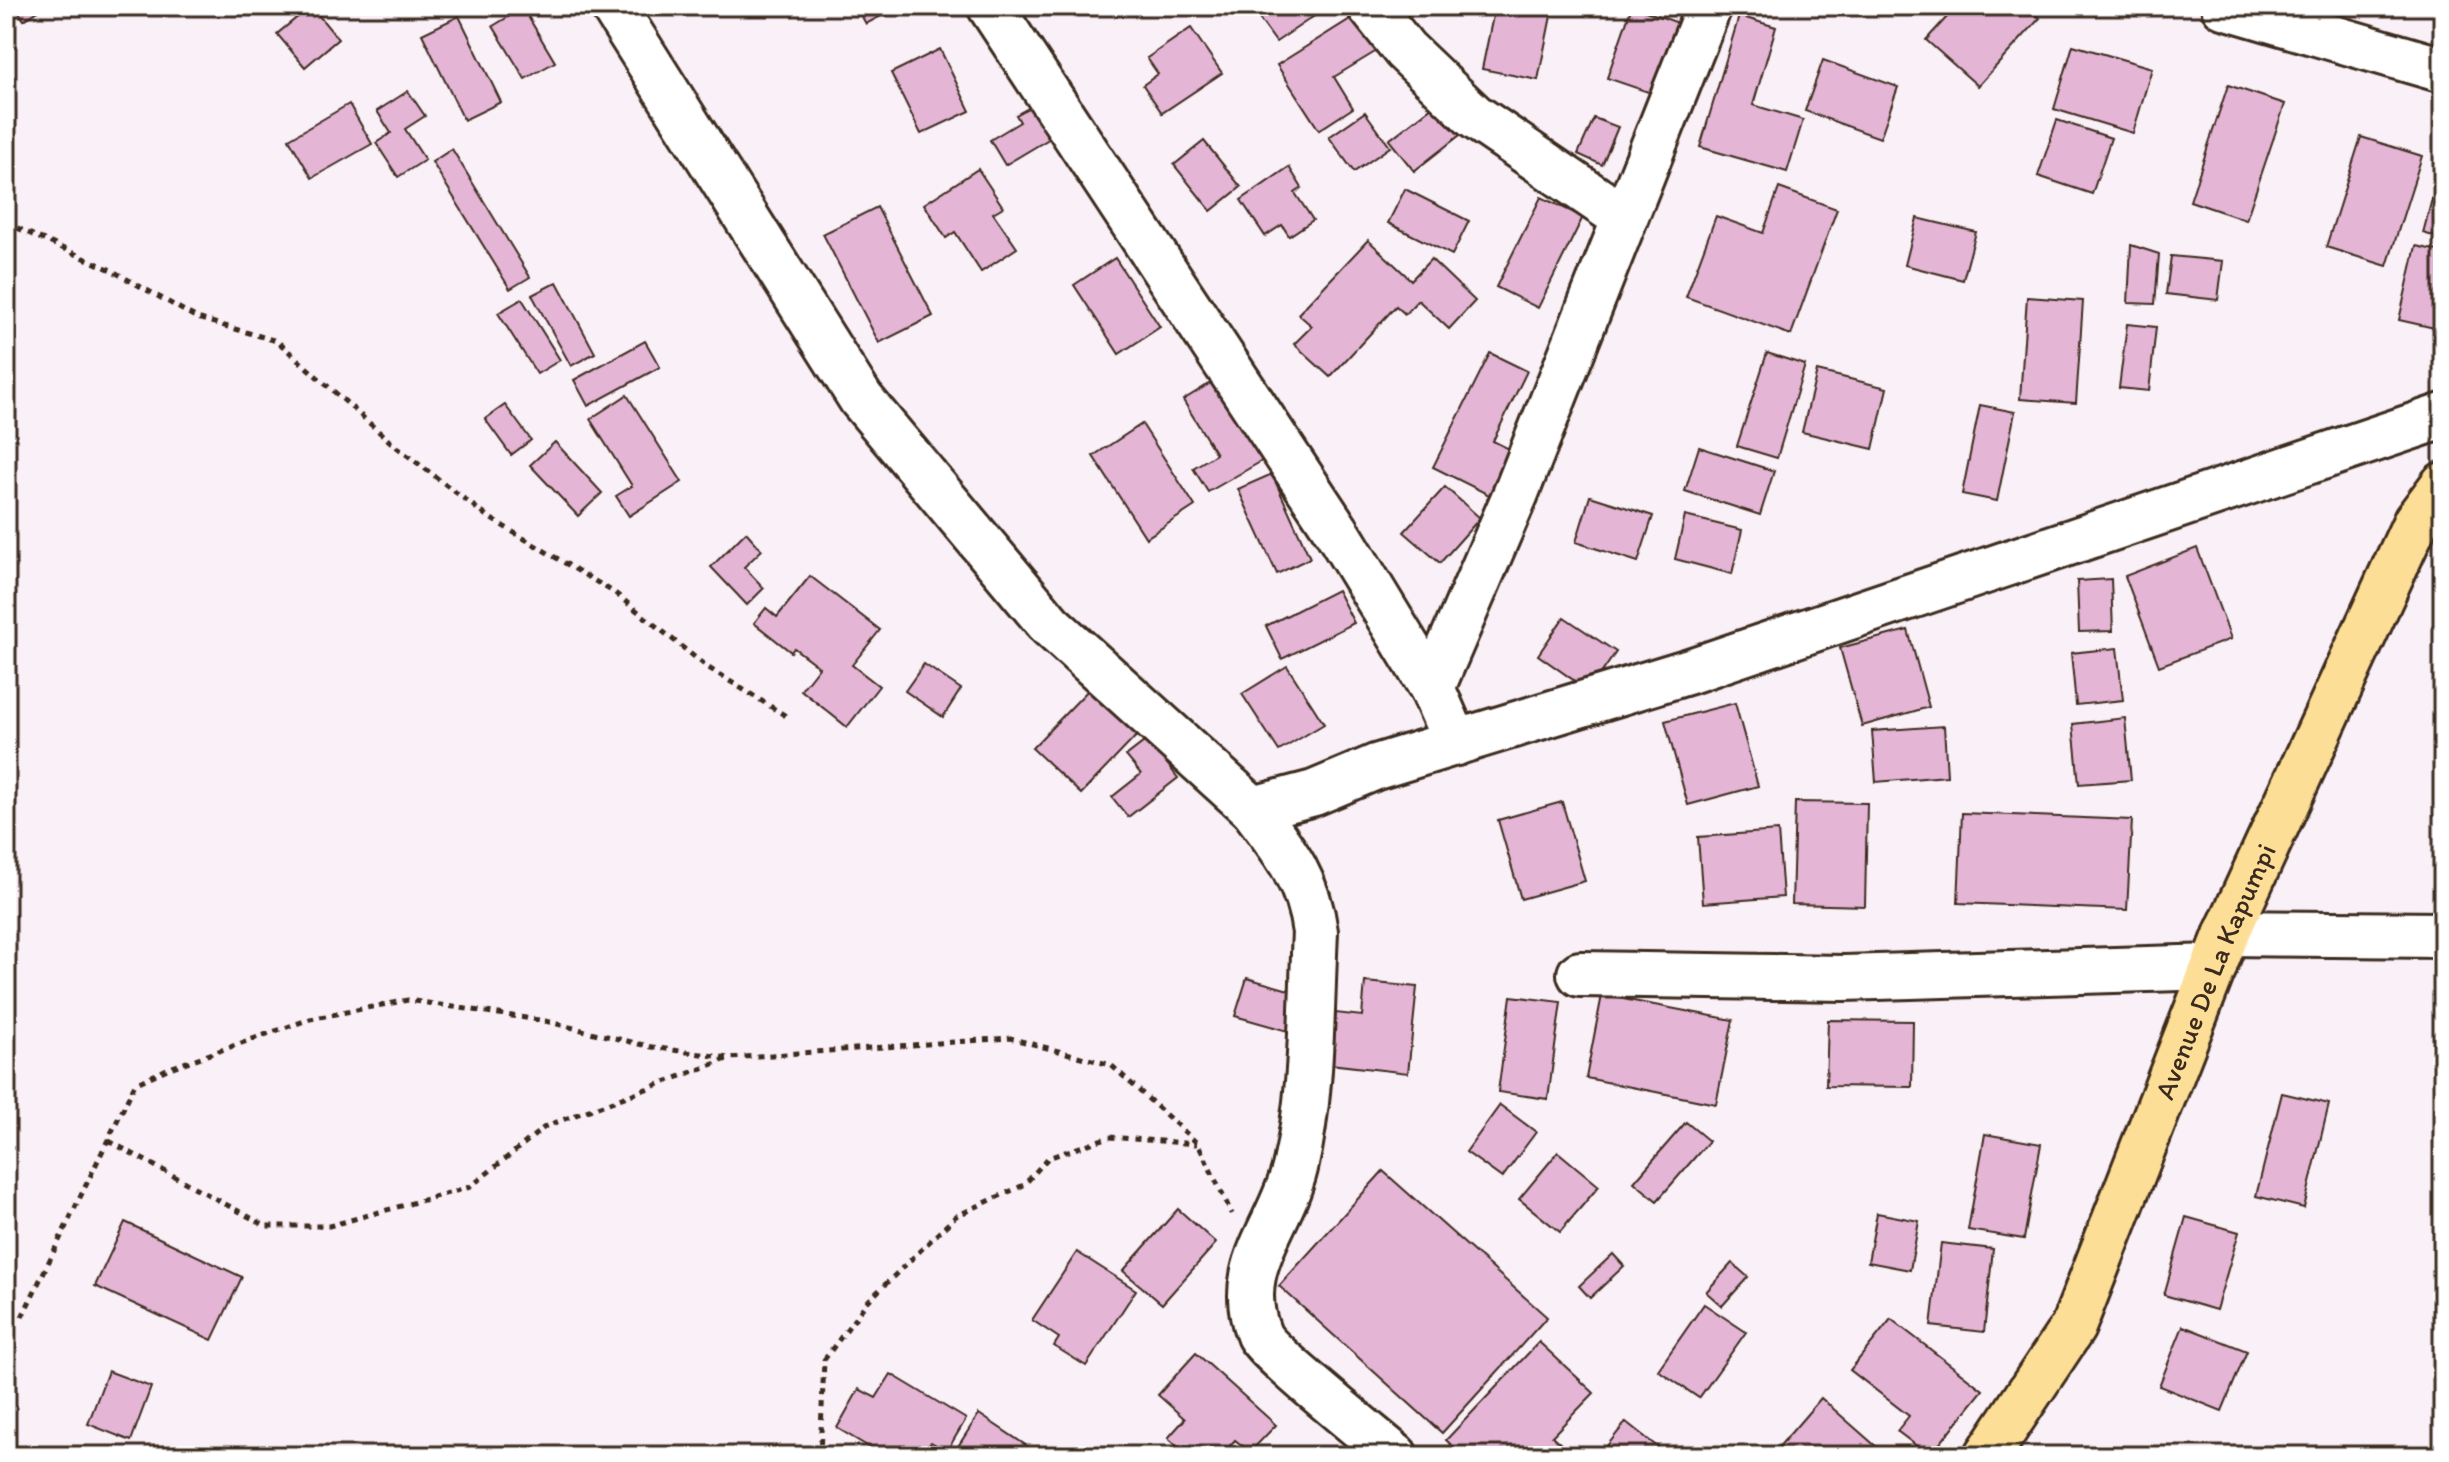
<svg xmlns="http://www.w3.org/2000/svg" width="2449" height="1462" font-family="Itim,sans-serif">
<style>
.building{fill:#e5b5d6;stroke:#3b2a1e;stroke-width:2}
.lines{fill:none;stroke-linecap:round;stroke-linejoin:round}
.minor-casing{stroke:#3b2a1e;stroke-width:50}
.major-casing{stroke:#3b2a1e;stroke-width:50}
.path{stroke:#3b2a1e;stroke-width:5;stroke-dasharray:6 6;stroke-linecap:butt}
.minor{stroke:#fff;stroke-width:44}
.major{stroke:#fdde96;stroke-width:44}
.labels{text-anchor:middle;stroke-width:6;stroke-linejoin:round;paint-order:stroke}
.street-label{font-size:28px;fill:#3b2a1e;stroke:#fff}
</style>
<rect width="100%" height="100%" fill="#faf0f7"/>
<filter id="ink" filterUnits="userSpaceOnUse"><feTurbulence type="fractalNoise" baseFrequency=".0125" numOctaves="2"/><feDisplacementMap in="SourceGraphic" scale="16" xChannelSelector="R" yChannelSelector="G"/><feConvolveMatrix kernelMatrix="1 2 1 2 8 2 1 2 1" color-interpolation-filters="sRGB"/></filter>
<g filter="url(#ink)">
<g class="building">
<path d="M15,6H46L24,20Z"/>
<path d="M311,6L338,39L305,67L277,34Z"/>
<path d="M856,6H900L866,24Z"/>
<path d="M1250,6H1329L1276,42Z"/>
<path d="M1495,6H1553L1538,80L1482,69Z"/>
<path d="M1632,6L1681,24L1657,95L1607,78Z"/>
<path d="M1957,6H2027L2040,18L1978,86L1926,40Z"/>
<path d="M523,8L555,62L525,79L493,26Z"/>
<path d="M1363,11L1385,46L1334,77L1353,108L1319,130L1277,65Z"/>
<path d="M459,16L501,102L464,120L422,34Z"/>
<path d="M1739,16L1776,27L1753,105L1803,120L1787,172L1700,147Z"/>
<path d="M1191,28L1222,73L1162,113L1143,85L1158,74L1147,58Z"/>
<path d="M2073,45L2152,68L2133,133L2054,109Z"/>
<path d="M940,49L970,111L921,134L891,73Z"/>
<path d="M1823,60L1898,87L1880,138L1805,111Z"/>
<path d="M2228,85L2285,104L2246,220L2190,201Z"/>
<path d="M408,91L425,116L405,129L425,160L398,177L376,143L391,133L377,111Z"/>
<path d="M1441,100L1465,131L1414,171L1389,140Z"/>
<path d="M349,104L372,144L312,178L289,139Z"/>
<path d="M1032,106L1052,137L1005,165L990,140L1020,122L1016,115Z"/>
<path d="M1365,112L1390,147L1354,172L1329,137Z"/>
<path d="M1594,118L1618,127L1602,165L1578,154Z"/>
<path d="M2057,120L2111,138L2092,194L2038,176Z"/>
<path d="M2361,137L2422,156L2387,266L2326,247Z"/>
<path d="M1204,141L1241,187L1211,211L1174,165Z"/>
<path d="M452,149L530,277L510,289L432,162Z"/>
<path d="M2443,157V239L2423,233Z"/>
<path d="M1289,167L1302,188L1295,193L1313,220L1289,236L1282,225L1265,236L1241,200Z"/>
<path d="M978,169L1003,207L993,213L1017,248L981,272L955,232L946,238L924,204Z"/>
<path d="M1779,188L1837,209L1791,335L1686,297L1716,216L1763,233Z"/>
<path d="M1405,189L1469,221L1452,255L1388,223Z"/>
<path d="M1541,197L1583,217L1538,308L1496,287Z"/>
<path d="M877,207L933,316L879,343L823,234Z"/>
<path d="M1917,218L1976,232L1963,280L1905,265Z"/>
<path d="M1368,240L1411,280L1431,259L1475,301L1449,329L1418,300L1405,314L1396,306L1330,377L1294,344L1312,326L1298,314Z"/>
<path d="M2131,245L2159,254L2155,304L2128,303Z"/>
<path d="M2416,246L2443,252V312L2439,329L2399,320Z"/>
<path d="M2171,256L2223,261L2218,300L2166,294Z"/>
<path d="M1115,258L1160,327L1119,354L1074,285Z"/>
<path d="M557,282L595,353L571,366L532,295Z"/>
<path d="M2027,297L2083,301L2076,403L2020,399Z"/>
<path d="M522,299L560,360L537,374L498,313Z"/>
<path d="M2127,324L2156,327L2149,391L2119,388Z"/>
<path d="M645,341L660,367L588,406L574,380Z"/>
<path d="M1490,353L1527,371L1493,441L1513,451L1491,496L1433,467Z"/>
<path d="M1767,353L1805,365L1777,458L1737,446Z"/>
<path d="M1817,371L1887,388L1873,449L1802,432Z"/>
<path d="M1214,381L1262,461L1208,492L1193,468L1216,454L1183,400Z"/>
<path d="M627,395L682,482L629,516L616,496L632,486L590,419Z"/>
<path d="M505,405L531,440L511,455L485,419Z"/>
<path d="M1980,405L2015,412L1997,501L1962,494Z"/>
<path d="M1142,424L1195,506L1146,538L1093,456Z"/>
<path d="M555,442L602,493L578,516L530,465Z"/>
<path d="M1699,447L1774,471L1760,515L1685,491Z"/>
<path d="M1272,474L1310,558L1277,574L1238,489Z"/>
<path d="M1445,487L1480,518L1440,563L1404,532Z"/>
<path d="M1590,496L1653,516L1638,562L1576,542Z"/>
<path d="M1685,516L1742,530L1732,574L1675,559Z"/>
<path d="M746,532L762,550L744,567L764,588L747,605L711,567Z"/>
<path d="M2197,548L2231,639L2159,666L2125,576Z"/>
<path d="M810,576L880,630L852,665L879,686L847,727L801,690L819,667L794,648L791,652L754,623L766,608L777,617Z"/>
<path d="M2111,579L2113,631L2079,632L2077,581Z"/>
<path d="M1337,590L1354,623L1282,659L1266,626Z"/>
<path d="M1564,617L1616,652L1589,691L1538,655Z"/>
<path d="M1908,630L1929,707L1862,726L1840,648Z"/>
<path d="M2117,648L2123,700L2076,705L2071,653Z"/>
<path d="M924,664L961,689L943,717L905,691Z"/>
<path d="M1287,666L1324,724L1279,751L1242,694Z"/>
<path d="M1095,683L1143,729L1081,794L1032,748Z"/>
<path d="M1735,703L1758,786L1688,805L1665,721Z"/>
<path d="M2125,718L2131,780L2079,784L2073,724Z"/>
<path d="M1944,726L1947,776L1876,782L1872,731Z"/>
<path d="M1148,739L1178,778L1128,817L1112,797L1141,774L1126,756Z"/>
<path d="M1562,802L1585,881L1521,899L1498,820Z"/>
<path d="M1795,802L1867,803L1865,906L1792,904Z"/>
<path d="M1962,813L2132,820L2127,910L1958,903Z"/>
<path d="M1778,831L1783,897L1703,903L1698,837Z"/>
<path d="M1247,978L1299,993L1288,1031L1235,1016Z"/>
<path d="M1365,982L1417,987L1408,1073L1330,1064L1336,1013L1362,1016Z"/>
<path d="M1602,995L1733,1020L1716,1104L1586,1078Z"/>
<path d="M1511,996L1561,1002L1548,1099L1498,1092Z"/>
<path d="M1828,1020L1913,1021L1912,1087L1826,1086Z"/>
<path d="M2282,1093L2329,1104L2304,1208L2256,1196Z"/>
<path d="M1500,1105L1536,1132L1502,1178L1466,1152Z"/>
<path d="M1686,1122L1709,1141L1657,1201L1634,1182Z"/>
<path d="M1985,1134L2041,1144L2024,1239L1968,1230Z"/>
<path d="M1558,1152L1599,1186L1560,1232L1519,1199Z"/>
<path d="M1383,1171L1547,1317L1442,1433L1279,1286Z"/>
<path d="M1178,1209L1216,1243L1162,1304L1123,1271Z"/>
<path d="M1877,1213L1919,1221L1910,1270L1868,1262Z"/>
<path d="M2186,1217L2239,1232L2216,1310L2164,1295Z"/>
<path d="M125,1222L242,1277L212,1340L95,1286Z"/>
<path d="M1941,1243L1993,1249L1984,1332L1931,1326Z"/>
<path d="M1077,1252L1136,1290L1086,1366L1054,1346L1059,1338L1032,1320Z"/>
<path d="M1613,1254L1624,1266L1590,1298L1579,1286Z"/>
<path d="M1732,1263L1748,1277L1722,1306L1706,1292Z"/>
<path d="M1704,1304L1746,1332L1699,1398L1658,1370Z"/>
<path d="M1891,1319L1983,1390L1930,1456L1897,1431L1909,1416L1850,1370Z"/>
<path d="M2183,1326L2247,1351L2222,1411L2159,1386Z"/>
<path d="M1539,1342L1594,1393L1552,1436L1574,1456H1463L1446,1440Z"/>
<path d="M1196,1353L1276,1425L1250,1452L1235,1440L1221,1456H1188L1168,1438L1185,1419L1158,1395Z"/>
<path d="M108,1371L151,1387L131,1441L88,1424Z"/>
<path d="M891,1374L966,1419L947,1451L931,1442L923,1456H884L837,1428L859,1389L876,1398Z"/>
<path d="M1821,1398L1887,1456H1771Z"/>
<path d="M979,1414L1042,1456H969L957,1448Z"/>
<path d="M1626,1422L1669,1456H1599Z"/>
</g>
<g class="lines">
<g class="minor-casing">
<g id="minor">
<path d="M613,6L861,399L1050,625L1253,809L1314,793L1376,767L1690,671L2443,416"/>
<path d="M990,6L1336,530L1432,688L1456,743"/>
<path d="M1370,6L1405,50L1474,116L1624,218"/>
<path d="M2224,6L2443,70"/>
<path d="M1432,688L1516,493L1709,6"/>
<path d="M1253,809C1284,850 1308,879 1315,932C1311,1009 1313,1092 1295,1168C1280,1228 1232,1269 1259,1335C1266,1351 1374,1438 1395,1456"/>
<path d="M2227,933L2443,935"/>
<path d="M1580,974L1844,978L2214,967"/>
</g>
</g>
<g class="major-casing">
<g id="major">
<path id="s1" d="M1987,1456L2073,1327L2227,933L2416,521L2443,485"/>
</g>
</g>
<g class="path">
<path d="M6,223L109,269L197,318L277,341L394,445L488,517L615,593L707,667L786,716"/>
<path d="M109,1141L266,1226H329L470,1187L546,1126L730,1058L1010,1038L1111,1065L1198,1144L1232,1214"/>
<path d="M22,1317L135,1084L167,1069L310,1019L408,1000L545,1021L652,1047L729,1058"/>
<path d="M820,1456L824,1360L867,1302L956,1216L1024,1185L1048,1158L1109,1137L1197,1144"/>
</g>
<use href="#minor" class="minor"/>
<use href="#major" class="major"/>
</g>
</g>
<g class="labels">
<g class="street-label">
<text dy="10" stroke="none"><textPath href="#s1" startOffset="538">Avenue De La Kapumpi</textPath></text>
</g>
</g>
<rect width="2449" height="1462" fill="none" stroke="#fff" stroke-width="32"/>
<rect x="16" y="16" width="2417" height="1430" fill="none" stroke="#3b2a1e" stroke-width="3" filter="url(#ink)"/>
</svg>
